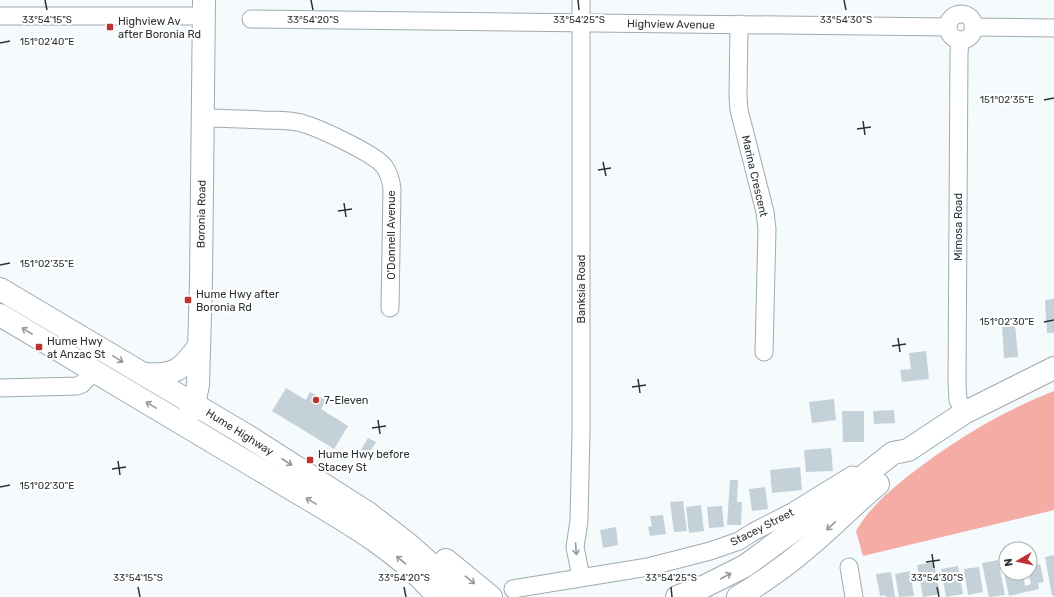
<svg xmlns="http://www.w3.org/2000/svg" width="1054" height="597" font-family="Rubik,sans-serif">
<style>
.forest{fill:#f5aca4}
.building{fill:#c5d1d9}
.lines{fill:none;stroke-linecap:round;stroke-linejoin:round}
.minor-casing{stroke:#9faab2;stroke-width:19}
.major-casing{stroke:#9faab2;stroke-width:24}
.highway-casing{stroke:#9faab2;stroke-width:24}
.minor{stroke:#fff;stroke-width:17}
.major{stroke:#fff;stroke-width:22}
.highway{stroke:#fff;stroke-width:22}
.oneway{stroke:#96989a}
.ticks{fill:none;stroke:#2d3235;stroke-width:1.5}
.poi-dot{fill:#bf3030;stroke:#fff;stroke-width:1.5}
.labels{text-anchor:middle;stroke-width:4;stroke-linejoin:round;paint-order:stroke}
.poi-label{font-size:11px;fill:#2d3235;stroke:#fff;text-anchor:start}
.street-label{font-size:11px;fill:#2d3235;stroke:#fff}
.ticks-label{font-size:10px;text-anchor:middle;fill:#2d3235;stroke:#fff;stroke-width:4;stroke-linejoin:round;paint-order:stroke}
</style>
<rect width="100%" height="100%" fill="#f5fafd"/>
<path class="forest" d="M1054,391V510L863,556L856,531C870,507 890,490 912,473C956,439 1003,411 1054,391Z"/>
<g class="building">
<path d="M1054,299V333H1047L1045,300Z"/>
<path d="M1015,324L1018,357L1004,358L1002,325Z"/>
<path d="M926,351L929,379L902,382L900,370L911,369L909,353Z"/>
<path d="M286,388L306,400L310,392L326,400L321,409L348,426L334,449L272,411Z"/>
<path d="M834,399L836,420L812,423L809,402Z"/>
<path d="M894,410L895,423L874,424L873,411Z"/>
<path d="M842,411H864V442H843Z"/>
<path d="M368,438L376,442L366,458L359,453Z"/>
<path d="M831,448L833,471L806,472L804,450Z"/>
<path d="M800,467L802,490L772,493L770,470Z"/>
<path d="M730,480H738L737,502H742L741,525H727Z"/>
<path d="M765,487L768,509L752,511L749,489Z"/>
<path d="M683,501L687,531L674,532L670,502Z"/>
<path d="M701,505L704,531L689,533L686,507Z"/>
<path d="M722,506L724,527L709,528L707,507Z"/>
<path d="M663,515L666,534L650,536L648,527L652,526L650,516Z"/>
<path d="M616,527L618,545L603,548L600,530Z"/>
<path d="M1054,555V595L1052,596L1045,557Z"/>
<path d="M1006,558V573H1023L1025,586L1031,584L1028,573H1030V566L1040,564L1044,582L1038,583L1039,589L1009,596L1001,559Z"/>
<path d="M998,560L1005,595L989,597L982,563Z"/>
<path d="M934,562L940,594L923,597L917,565Z"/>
<path d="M958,566L963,594L946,597L941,569Z"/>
<path d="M979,567L983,592L968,595L964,569Z"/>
<path d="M910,571L914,596L899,597L895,574Z"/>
<path d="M891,572L895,597H886L885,595L880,596L876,574Z"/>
</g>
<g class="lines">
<g class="minor-casing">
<g id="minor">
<circle cx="961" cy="27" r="13"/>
<path d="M0,16H204"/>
<path d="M251,19L948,27"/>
<path d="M739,24L738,96L739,110L765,212L767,229L764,352"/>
<path d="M973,27L1054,28"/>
<path d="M960,40L959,53L957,383L958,400L964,413"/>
<path d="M202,118C223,118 243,119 264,120C275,120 286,120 297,122C314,125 373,153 384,166C389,173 391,180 392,189L390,308"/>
<path d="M0,388L77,386L82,384L94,371"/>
<path d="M849,567L854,597"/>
<path d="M581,577L575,547L579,521L581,431V0"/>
<path d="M513,589L648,567L710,551L739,541L753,532L792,512L852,475"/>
</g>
</g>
<g class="major-casing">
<g id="major">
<path d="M143,374C174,376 181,371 199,346"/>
<path d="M186,420L194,404L198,385L201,282L204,0"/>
</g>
</g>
<g class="highway-casing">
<g id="highway">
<path d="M0,289L246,435L368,513L408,544L441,573L465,597"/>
<path d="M0,315C90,369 180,422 270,476C328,512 394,544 438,597"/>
<path d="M446,560L491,597"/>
<path d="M677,597L705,586L745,566L813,516L893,453L908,450L964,413L1054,368"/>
<path d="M738,597C763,582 786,566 808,547C832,527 854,504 878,484"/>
</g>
</g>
<use href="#minor" class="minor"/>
<use href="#major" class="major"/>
<use href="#highway" class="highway"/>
</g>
<defs><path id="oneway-shaft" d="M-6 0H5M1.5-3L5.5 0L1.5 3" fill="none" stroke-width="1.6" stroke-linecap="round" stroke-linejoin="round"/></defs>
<g class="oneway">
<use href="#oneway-shaft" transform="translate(27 331) rotate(-149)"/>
<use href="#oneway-shaft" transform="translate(118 359) rotate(31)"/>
<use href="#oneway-shaft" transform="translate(151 405) rotate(-149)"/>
<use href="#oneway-shaft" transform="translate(287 462) rotate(33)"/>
<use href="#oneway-shaft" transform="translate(311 501) rotate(-149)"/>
<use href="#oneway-shaft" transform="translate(831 526) rotate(137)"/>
<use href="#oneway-shaft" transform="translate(576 549) rotate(86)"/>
<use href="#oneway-shaft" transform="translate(401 560) rotate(-140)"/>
<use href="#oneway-shaft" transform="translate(726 576) rotate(-28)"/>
<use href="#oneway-shaft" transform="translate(470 580) rotate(39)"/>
</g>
<path class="ticks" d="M45,0L47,10M311,0L313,10M578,0L579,10M844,0L846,10M0,43L10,41M1044,100L1054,98M863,121L865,135M857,129L871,127M603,162L606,176M598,170L611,168M344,203L346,217M338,211L352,209M0,265L10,263M1044,322L1054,320M898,338L900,352M892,346L906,344M638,379L640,393M632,387L646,385M378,420L380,434M372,428L386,426M118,461L120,475M112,469L126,467M0,487L10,485M932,554L934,568M926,562L940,560M138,587L140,597M404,587L406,597M671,587L672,597M937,587L939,597"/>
<g class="poi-dot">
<rect x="106" y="23" width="8" height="8" rx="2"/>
<rect x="184" y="296" width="8" height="8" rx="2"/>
<rect x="35" y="343" width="8" height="8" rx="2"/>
<circle cx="316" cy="400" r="4"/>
<rect x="306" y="456" width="8" height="8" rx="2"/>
</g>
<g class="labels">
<g class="poi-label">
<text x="118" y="25">Highview Av<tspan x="118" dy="13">after Boronia Rd</tspan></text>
<text x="196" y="298">Hume Hwy after<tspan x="196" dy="13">Boronia Rd</tspan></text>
<text x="47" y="345">Hume Hwy<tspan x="47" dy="13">at Anzac St</tspan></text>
<text x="324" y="404">7-Eleven</text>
<text x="318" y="458">Hume Hwy before<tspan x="318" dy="13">Stacey St</tspan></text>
</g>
<g class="street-label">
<text transform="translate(671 24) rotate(1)" y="4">Highview Avenue</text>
<text transform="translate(755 176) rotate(77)" y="4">Marina Crescent</text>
<text transform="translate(201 214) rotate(-89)" y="4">Boronia Road</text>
<text transform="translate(958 227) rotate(-90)" y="4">Mimosa Road</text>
<text transform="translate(391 235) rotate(-90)" y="4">O'Donnell Avenue</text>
<text transform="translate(581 289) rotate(-90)" y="4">Banksia Road</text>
<text transform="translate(240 432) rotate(32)" y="4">Hume Highway</text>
<text transform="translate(762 527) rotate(-27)" y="4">Stacey Street</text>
</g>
</g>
<g class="ticks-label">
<text x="47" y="23">33°54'15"S</text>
<text x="313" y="23">33°54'20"S</text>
<text x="579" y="23">33°54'25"S</text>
<text x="846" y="23">33°54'30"S</text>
<text x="47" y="45">151°02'40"E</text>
<text x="1007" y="103">151°02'35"E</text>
<text x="47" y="267">151°02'35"E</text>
<text x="1007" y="325">151°02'30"E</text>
<text x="47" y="489">151°02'30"E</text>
<text x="138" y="581">33°54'15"S</text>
<text x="404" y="581">33°54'20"S</text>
<text x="671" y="581">33°54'25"S</text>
<text x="937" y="581">33°54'30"S</text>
</g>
<g transform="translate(1018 561) rotate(261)"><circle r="19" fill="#ffffff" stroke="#abadae"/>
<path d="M0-3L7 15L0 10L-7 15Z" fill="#bf3030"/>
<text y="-6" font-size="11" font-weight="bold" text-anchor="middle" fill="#2d3235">N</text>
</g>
</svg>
